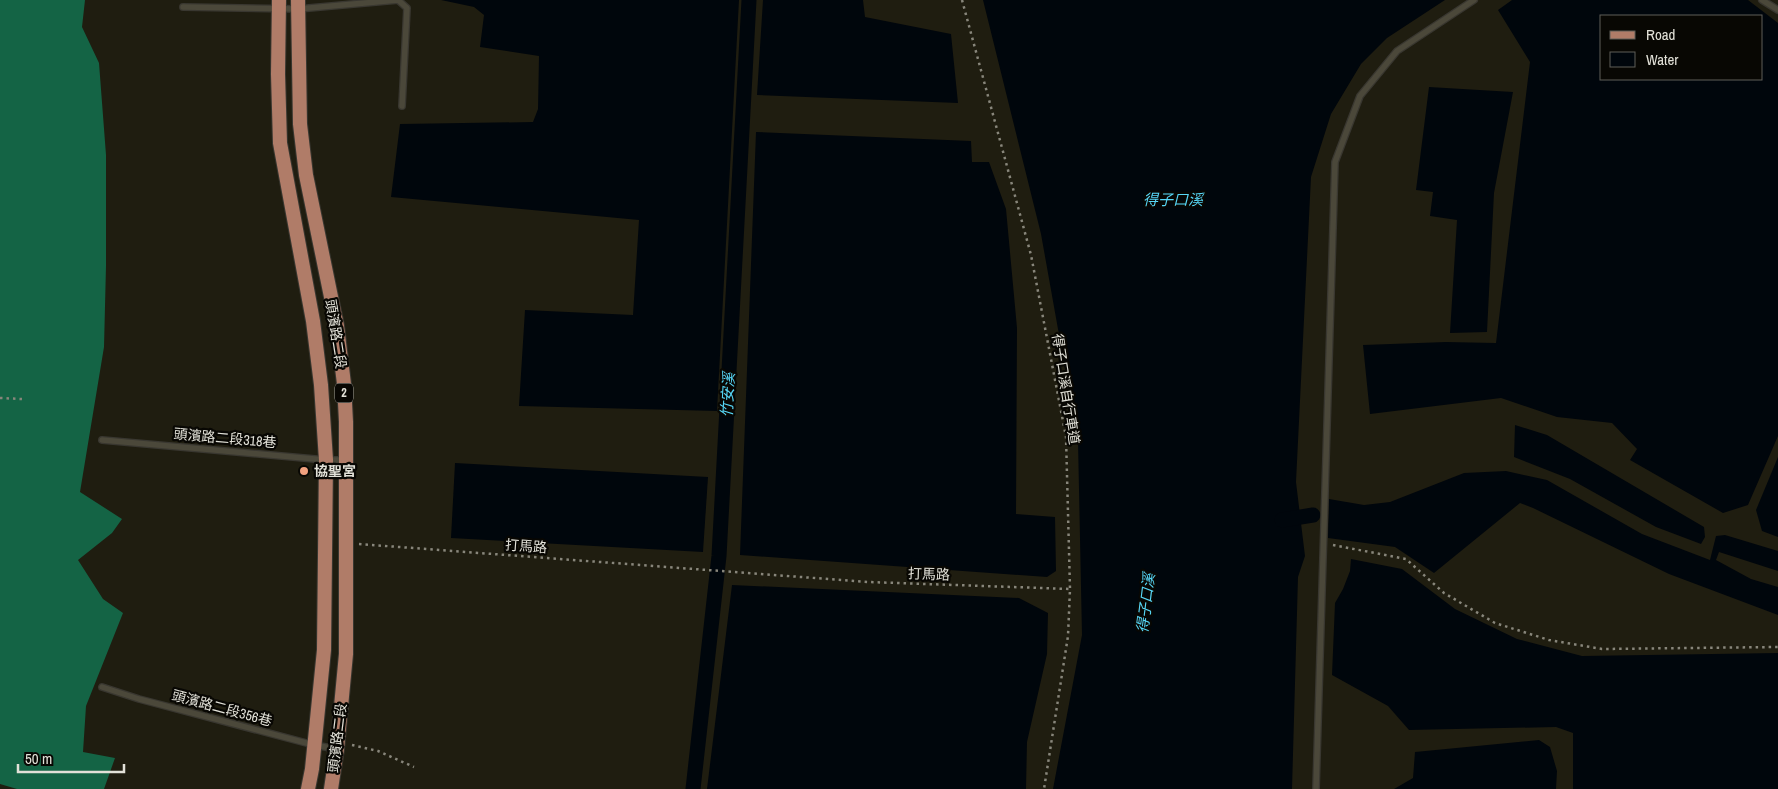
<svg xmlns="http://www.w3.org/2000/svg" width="1778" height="789" font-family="'Archivo Narrow','Noto Sans TC',sans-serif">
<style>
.forest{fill:#146445}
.water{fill:#00060c;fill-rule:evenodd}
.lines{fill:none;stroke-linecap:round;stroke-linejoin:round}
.canal{stroke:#00060c;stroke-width:15}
.service-casing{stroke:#393730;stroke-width:8}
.primary-casing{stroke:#393730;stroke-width:16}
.path{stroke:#88867b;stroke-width:2.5;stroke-dasharray:2.5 4;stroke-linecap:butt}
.service{stroke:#4b483a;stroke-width:5.5}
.primary{stroke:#b07c68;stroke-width:14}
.poi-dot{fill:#f2a17e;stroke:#080703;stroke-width:2}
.labels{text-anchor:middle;stroke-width:4.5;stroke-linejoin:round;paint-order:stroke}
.shield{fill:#080703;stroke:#a1a098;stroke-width:1}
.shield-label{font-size:12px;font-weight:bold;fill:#e2e1d8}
.street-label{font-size:14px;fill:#e2e1d8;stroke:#080703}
.poi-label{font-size:14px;font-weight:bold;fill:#e2e1d8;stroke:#080703;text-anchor:start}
.water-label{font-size:15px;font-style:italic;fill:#57d7f7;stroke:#080703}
</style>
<rect width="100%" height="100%" fill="#1f1d10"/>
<path class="forest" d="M0,0H85L82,27L99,63L106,155V266L104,347L80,492L122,519L112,533L78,560L103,599L123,613L86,706L83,752L115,758L104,789H17L0,784Z"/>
<g class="water">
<path d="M441,0H739L717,411L519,406L525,310L633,315L639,220L391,197L400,124L533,122L538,109L539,56L480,47L484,15L474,7Z"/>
<path d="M763,0H863L865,17L951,34L958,103L757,95Z"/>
<path d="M983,0H1445L1387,38L1361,64L1331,114L1311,177L1296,482L1305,556L1298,577L1292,789H1053L1082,635L1078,441L1041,234Z"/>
<path d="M1512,0H1748L1778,23V436L1748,505L1723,513L1630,460L1637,449L1612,423L1557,417L1501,398L1370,414L1363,345L1446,342L1496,343L1530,62L1498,10ZM1602,16H1762V79H1602Z"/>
<path d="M1429,87L1513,92L1494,193L1487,332L1450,333L1457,220L1430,216L1433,192L1416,190Z"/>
<path d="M756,132L971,141L972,162H989L1006,209L1017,328L1016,514L1055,517L1056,571L1047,577L740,555Z"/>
<path d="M1515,425L1547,435L1704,527L1705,537L1701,544L1656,527L1570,479L1514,457Z"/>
<path d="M1778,457V537L1762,531L1756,510Z"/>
<path d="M455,463L708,477L703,552L451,538Z"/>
<path d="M1506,471L1547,480L1642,534L1710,560L1716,536L1725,535L1778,551V571L1719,552L1716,560L1751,579L1778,587V615L1669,574L1533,508L1520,503L1434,573L1395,547L1328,538L1329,499L1364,505L1390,502L1464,473Z"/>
<path d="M1351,559L1402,569L1455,609L1517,639L1582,656L1778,653V789H1573V733L1556,727L1409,730L1388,706L1332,675L1335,603L1343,589L1350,571Z"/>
<path d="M732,585L1019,598L1048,613L1047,654L1027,742L1026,789H707Z"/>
<path d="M1539,740L1550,747L1557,771L1556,789H1394L1413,778L1415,752Z"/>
</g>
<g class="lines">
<g class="canal">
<path d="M1282,520L1313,515"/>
<path d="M693,789L719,556L749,0"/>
</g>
<g class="service-casing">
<g id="service">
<path d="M1762,0L1778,10"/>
<path d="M183,7L298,9L398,0L407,8L402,106"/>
<path d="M102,440L326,460H345"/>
<path d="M102,687L139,699L314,745L337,749"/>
<path d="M1316,789L1335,162L1360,96L1397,51L1474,0"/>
</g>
</g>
<g class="primary-casing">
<g id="primary">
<path d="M279,0L278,74L280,143L313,321L321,385L326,460L324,650L312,769L308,789"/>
<path d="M298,0L300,124L306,175L337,326L344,384L346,422V654L337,749L331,789"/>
</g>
</g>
<g class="path">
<path d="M962,0L1031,255L1066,437L1070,589L1068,636L1044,789"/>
<path d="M0,398L22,399"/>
<path d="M359,544L868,582L1070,589"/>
<path d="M1333,545L1406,559L1444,593L1495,623L1549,640L1602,649L1778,647"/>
<path d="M352,745L378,751L414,767"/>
</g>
<use href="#service" class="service"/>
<use href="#primary" class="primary"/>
</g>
<circle class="poi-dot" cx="304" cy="471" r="5"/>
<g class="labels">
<rect class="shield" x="335" y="383.5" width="18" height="19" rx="4"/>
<g class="shield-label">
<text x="344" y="397">2</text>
</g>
<g class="street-label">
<text transform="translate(336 334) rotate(81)" y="5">頭濱路二段</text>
<text transform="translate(1066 389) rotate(81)" y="5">得子口溪自行車道</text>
<text transform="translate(225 438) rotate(5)" y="5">頭濱路二段318巷</text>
<text transform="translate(526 546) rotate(4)" y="5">打馬路</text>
<text transform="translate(929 574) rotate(2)" y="5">打馬路</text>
<text transform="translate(222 708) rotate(15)" y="5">頭濱路二段356巷</text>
<text transform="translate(337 738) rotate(-83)" y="5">頭濱路二段</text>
</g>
<g class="poi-label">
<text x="314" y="476">協聖宮</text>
</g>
<g class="water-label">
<text x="1173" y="205">得子口溪</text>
<text transform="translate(728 395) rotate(-87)" y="5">竹安溪</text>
<text transform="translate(1146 603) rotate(-83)" y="5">得子口溪</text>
</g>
</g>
<rect x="1600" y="15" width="162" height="65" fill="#080703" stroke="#5f5e58"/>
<rect x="1610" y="31" width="25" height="8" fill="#b07c68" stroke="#5f5e58"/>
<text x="1646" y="40" font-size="15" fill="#e2e1d8">Road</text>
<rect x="1610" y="52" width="25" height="15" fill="#00060c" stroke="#5f5e58"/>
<text x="1646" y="65" font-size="15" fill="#e2e1d8">Water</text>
<path d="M18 764v8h106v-8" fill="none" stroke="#e2e1d8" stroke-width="2.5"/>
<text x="25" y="764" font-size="15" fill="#e2e1d8" stroke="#080703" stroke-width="4" paint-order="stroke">50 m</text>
</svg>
